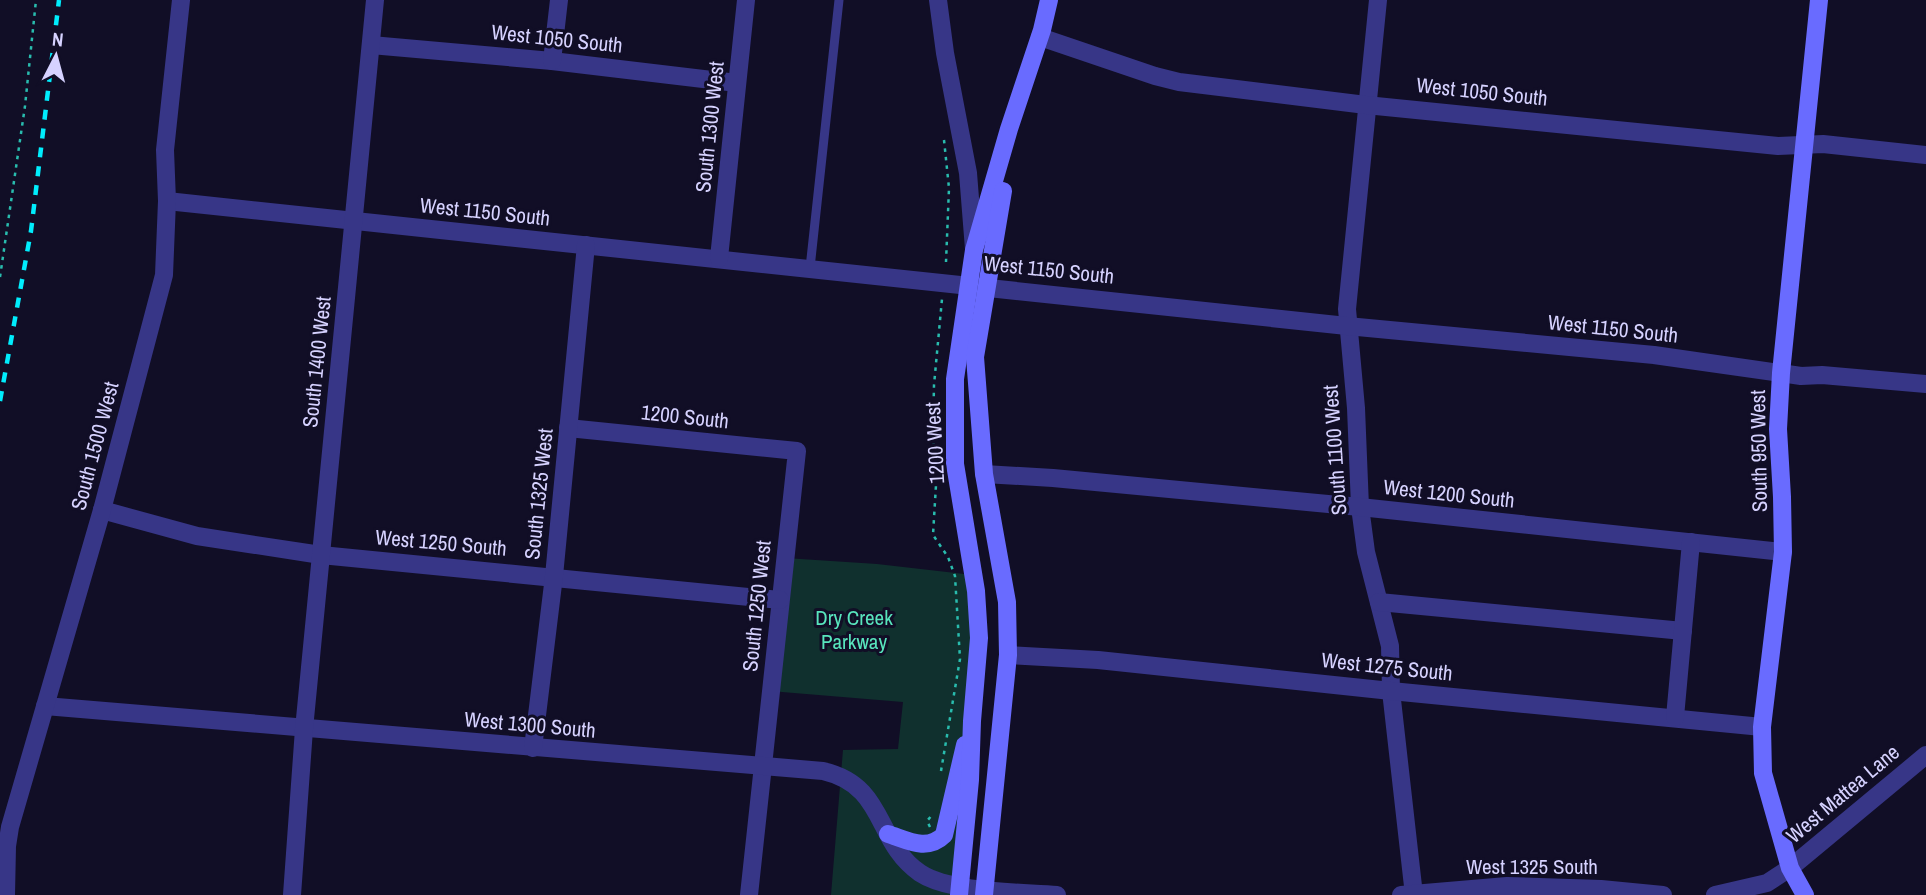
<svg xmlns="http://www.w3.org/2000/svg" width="1926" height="895" font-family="'Archivo Narrow',sans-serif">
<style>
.green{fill:#10302e}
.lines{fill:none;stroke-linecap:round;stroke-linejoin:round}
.path{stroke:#29bcae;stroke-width:2.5;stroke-dasharray:3.5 5;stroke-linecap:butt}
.lane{stroke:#373687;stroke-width:9}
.street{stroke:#373687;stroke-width:18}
.secondary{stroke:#696bff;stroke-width:18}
.rail{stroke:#00edfd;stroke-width:4.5;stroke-dasharray:10 9;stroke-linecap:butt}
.labels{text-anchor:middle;stroke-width:6;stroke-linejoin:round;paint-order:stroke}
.street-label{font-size:21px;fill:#d6d2ff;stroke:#110e26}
.park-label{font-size:21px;fill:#58e5bd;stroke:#110e26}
</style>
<rect width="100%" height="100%" fill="#110e26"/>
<path class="green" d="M785,558L877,564L973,575L968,810L959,895H831L843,750L898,749L903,702L770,691Z"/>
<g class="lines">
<g class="path">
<path d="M944,140L949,188L946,262"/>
<path d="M0,277L25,106L36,0"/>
<path d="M941,771L960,659L955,576L948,557L933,535L936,485L933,432L934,385L942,299"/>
<path d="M930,827L927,821L932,815"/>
</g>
<path class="lane" d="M810,268L839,0"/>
<g class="street">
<path d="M938,0L945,53L968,173L974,249"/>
<path d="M1378,0L1347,309L1356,408L1360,507L1366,552L1390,646L1391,691L1414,895"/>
<path d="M1040,37L1155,76L1179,82L1366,105L1778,146L1823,144L1926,155"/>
<path d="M371,45L552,61L737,83"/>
<path d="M552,61L559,0"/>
<path d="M167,201L1347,326L1654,355L1801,376L1822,375L1926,384"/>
<path d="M719,258L746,0"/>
<path d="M568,428L797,451L749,895"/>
<path d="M984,474L1053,478L1360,507L1783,552"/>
<path d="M102,510L197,536L321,555L780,600"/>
<path d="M1379,602L1683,631"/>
<path d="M1008,655L1098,660L1391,691L1762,727"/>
<path d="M45,706L823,771C887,786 874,841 920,873C950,893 1021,892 1057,895"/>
<path d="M1675,717L1691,542"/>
<path d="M533,748L554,576L586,245"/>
<path d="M6,895L7,846L10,827L102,510L164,275L167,201L165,150L181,0"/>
<path d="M292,895L304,729L375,0"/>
<path d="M1401,895L1507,886L1601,889L1663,895"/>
<path d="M1715,895L1767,883L1790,868L1926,755"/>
</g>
<g class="secondary">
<path d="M888,834C907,840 927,852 944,835L965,745"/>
<path d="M959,895L970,780L972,721L979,638L976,591L955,464V379L974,250L1009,129L1042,30L1049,0"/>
<path d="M984,895L1008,655L1007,602L984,474L975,357L1003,191"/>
<path d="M1805,895L1790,868L1763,773L1762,727L1783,552L1782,497L1778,429L1781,373L1819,0"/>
</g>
<path class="rail" d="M0,401L31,231L59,0"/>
</g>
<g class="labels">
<g class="street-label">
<text transform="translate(557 39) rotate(6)" y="7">West 1050 South</text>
<text transform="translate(1482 92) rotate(6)" y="7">West 1050 South</text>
<text transform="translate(710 127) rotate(-84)" y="7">South 1300 West</text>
<text transform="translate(485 212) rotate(6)" y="7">West 1150 South</text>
<text transform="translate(1049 270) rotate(6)" y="7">West 1150 South</text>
<text transform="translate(1613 329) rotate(6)" y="7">West 1150 South</text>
<text transform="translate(317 362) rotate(-84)" y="7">South 1400 West</text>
<text transform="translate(685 417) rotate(6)" y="7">1200 South</text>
<text transform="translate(935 443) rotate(-93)" y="7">1200 West</text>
<text transform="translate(95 446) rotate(-75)" y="7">South 1500 West</text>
<text transform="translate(1335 450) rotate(-94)" y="7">South 1100 West</text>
<text transform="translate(1759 451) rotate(-91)" y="7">South 950 West</text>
<text transform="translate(539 494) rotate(-84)" y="7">South 1325 West</text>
<text transform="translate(1449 494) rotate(6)" y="7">West 1200 South</text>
<text transform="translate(441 543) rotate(5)" y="7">West 1250 South</text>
<text transform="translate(757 606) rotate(-84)" y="7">South 1250 West</text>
<text transform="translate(1387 667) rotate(6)" y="7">West 1275 South</text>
<text transform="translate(530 725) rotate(5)" y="7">West 1300 South</text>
<text transform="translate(1843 794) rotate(-40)" y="7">West Mattea Lane</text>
<text x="1532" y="874">West 1325 South</text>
</g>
<g class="park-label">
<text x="854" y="625">Dry Creek<tspan x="854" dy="24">Parkway</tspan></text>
</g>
</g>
<g transform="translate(56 56) rotate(6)" stroke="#110e26" stroke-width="5" paint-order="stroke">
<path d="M0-5L12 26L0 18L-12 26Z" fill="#d6d2ff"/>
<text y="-10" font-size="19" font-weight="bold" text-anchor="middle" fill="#d6d2ff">N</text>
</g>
</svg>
